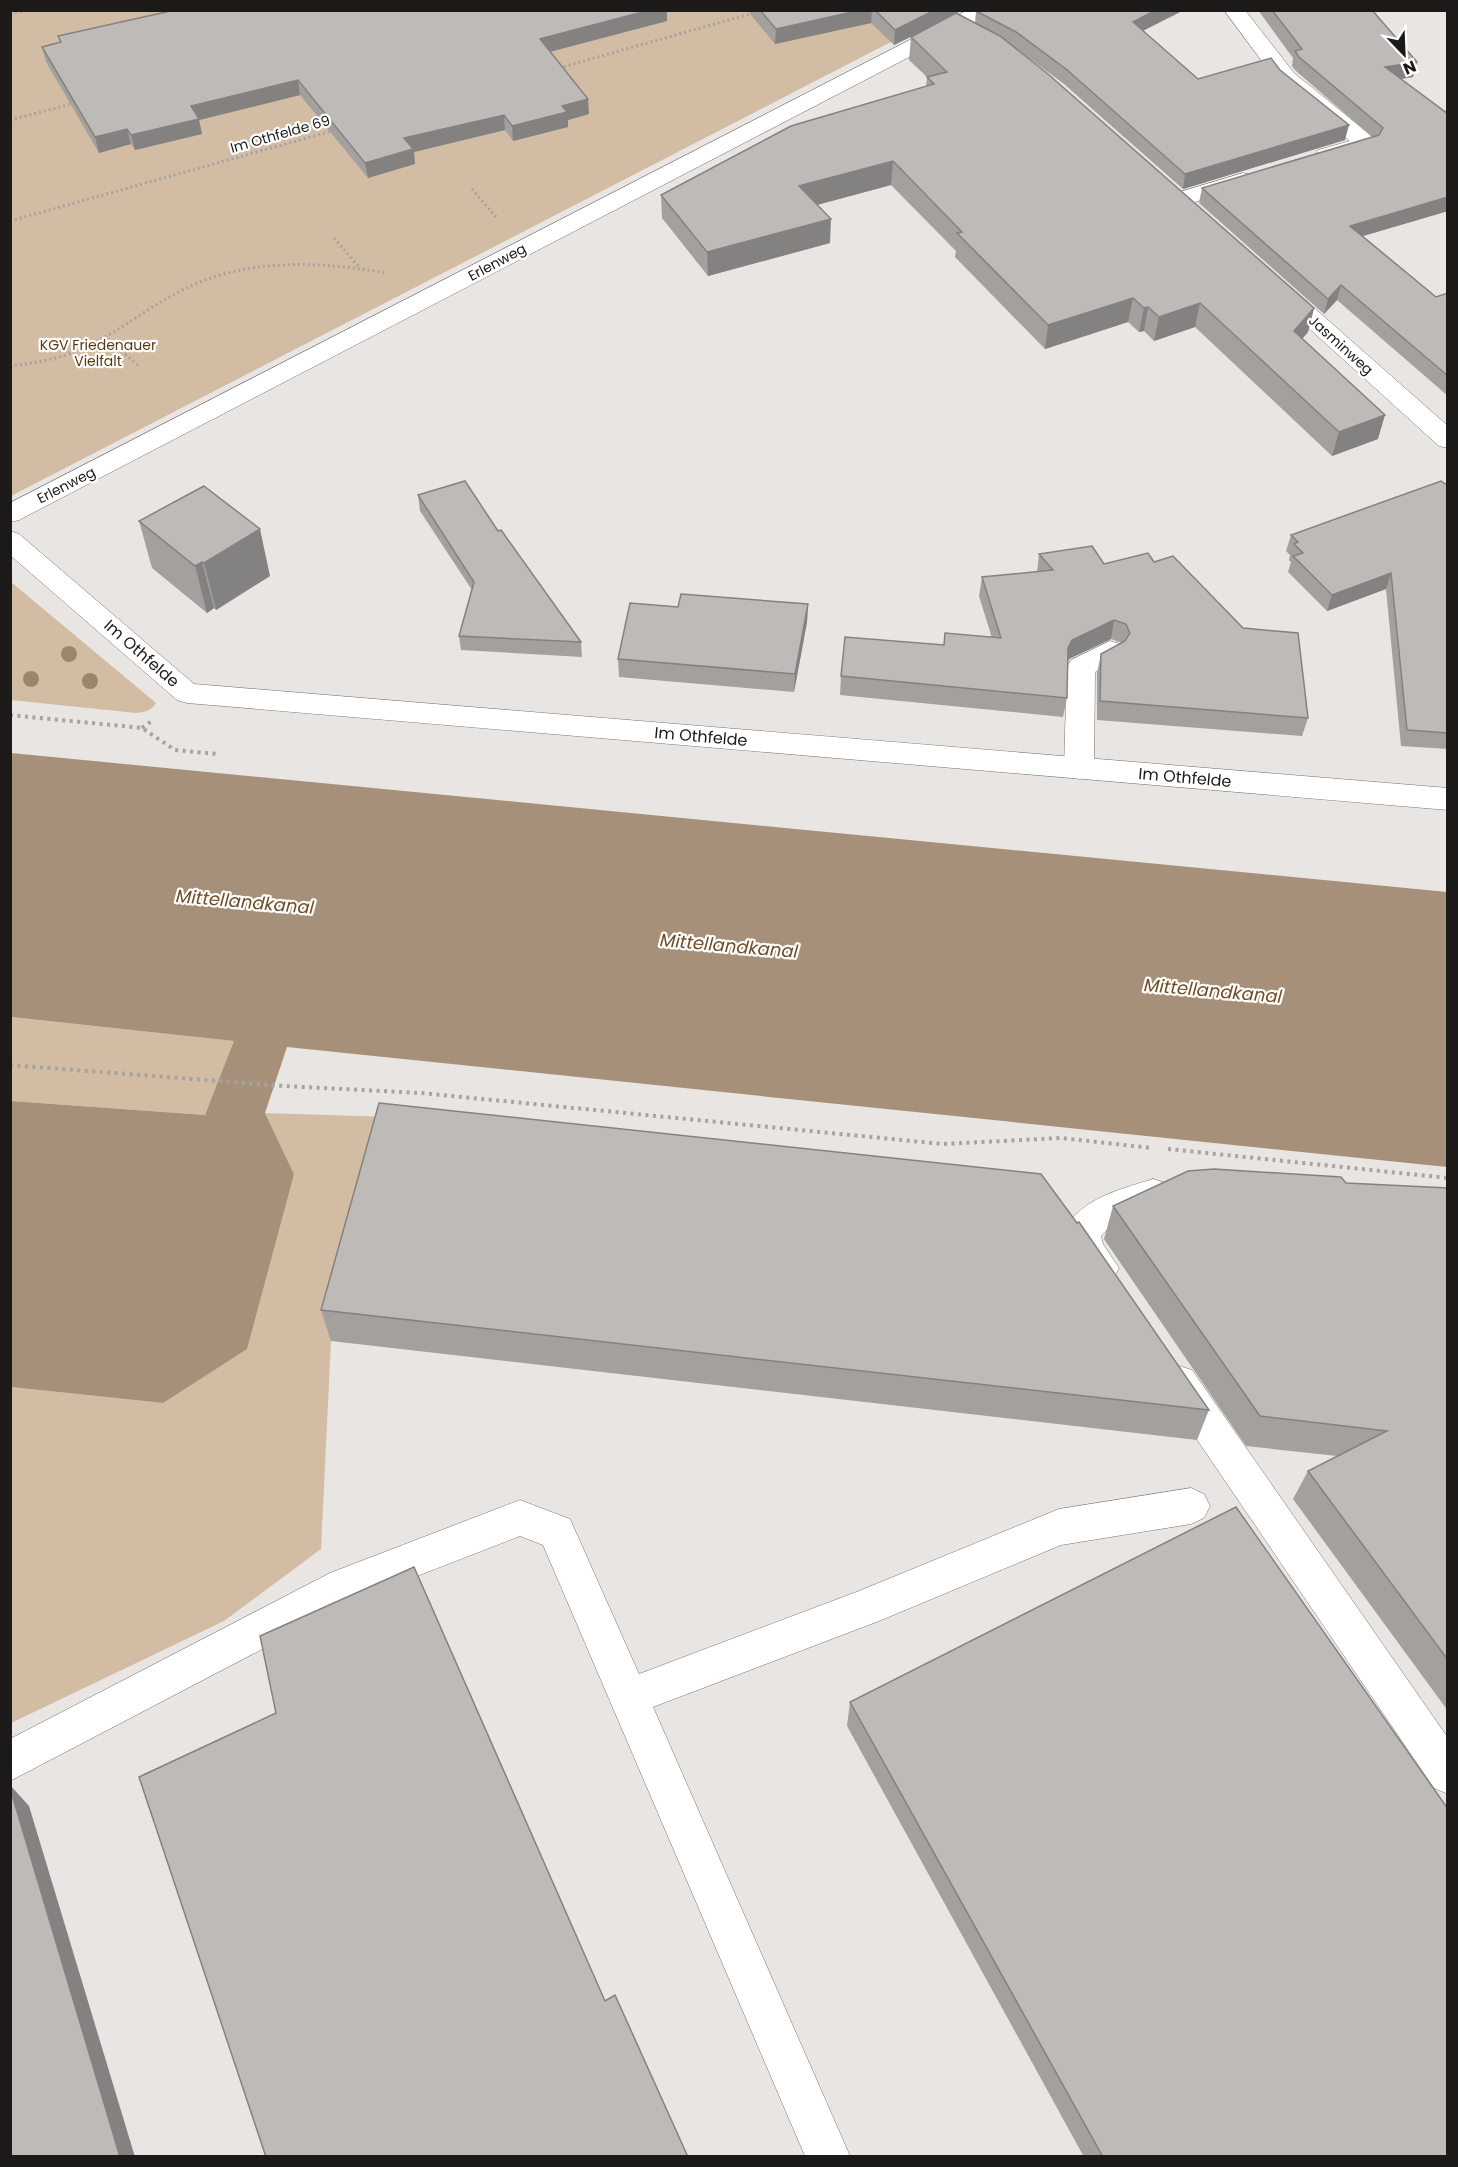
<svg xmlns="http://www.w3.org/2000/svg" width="1458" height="2167" font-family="Poppins,sans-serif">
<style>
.green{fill:#d2bca4}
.water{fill:#a69079}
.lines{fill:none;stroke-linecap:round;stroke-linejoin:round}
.lane-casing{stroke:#777471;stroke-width:1}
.street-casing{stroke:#777471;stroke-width:1}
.path-far1{stroke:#a6a3a0;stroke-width:3;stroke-dasharray:2 3;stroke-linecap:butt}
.path{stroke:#a6a3a0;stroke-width:4;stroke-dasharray:3 4.5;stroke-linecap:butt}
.lane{fill:#fff;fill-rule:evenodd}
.street{fill:#fff;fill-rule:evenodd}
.tree{fill:#99866d}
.wall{fill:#a3a09d}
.shaded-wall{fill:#848280}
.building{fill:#bdbab7;stroke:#848280;stroke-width:1.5}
.labels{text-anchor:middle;stroke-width:4.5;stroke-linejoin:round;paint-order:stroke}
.far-street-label{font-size:14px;fill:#1b1a19;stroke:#fff}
.far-park-label{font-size:14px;fill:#58380d;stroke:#fff}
.street-label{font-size:16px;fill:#1b1a19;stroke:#fff}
.water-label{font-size:18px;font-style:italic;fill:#704e26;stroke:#fff}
</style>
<rect width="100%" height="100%" fill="#e9e5e2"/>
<g class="green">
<path d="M11,11H951L11,496Z"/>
<path d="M11,582L156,703C151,711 145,712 136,713L11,700Z"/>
<path d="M10,1017L235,1041L205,1115L11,1101Z"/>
<path d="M265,1113L391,1117L331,1341L321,1549L224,1621L11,1723V1387L163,1403L294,1174Z"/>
</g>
<path class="water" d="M11,753L1447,892V1167L287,1047L265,1113L294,1174L247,1349L163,1403L11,1387V1101L205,1115L234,1041L11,1017Z"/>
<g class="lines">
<g class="lane-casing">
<g id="lane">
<path d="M1110,641L1120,644L1124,651L1120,658L1095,672L1094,768L1089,775L1079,779L1069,775L1064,768L1067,667L1071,660Z"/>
<path d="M1153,1179L1165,1183L1170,1193L1165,1203L1114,1223L1101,1236L1103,1244L1119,1268L1113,1279C1110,1280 1104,1283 1100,1283C1080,1282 1058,1236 1071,1220C1090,1196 1125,1188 1153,1179Z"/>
<path d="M1179,1366L1192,1370L1448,1738V1794L1434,1788L1166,1394L1161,1382L1166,1370Z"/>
<path d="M1191,1488L1204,1494L1210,1506L1204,1518L1191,1524L1061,1545L879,1621L653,1707L850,2156H805L543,1545L520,1536L358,1599L10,1781V1739L330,1573L520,1500L570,1519L639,1674L859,1591L1059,1509Z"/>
</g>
</g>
<g class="street-casing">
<g id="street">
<path d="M968,10H995L992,14L19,520L10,522V503Z"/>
<path d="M1224,10H1245L1294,73L1374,138L1377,143L1374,148L1326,162L1318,160L1315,155L1318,150L1350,141L1278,83Z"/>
<path d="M1243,173L1251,175L1254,180L1251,185L1178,207L1170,205L1167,200L1170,195Z"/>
<path d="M1279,282L1287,284L1448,426V448L1439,446L1271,294L1267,289L1271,284Z"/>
<path d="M10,531L19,534L194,684L1448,788V810L187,703L177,700L10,555Z"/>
</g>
</g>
<g class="path-far1">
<path d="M10,14L26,10"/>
<path d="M559,68L764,10"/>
<path d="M10,120L75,103"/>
<path d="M472,189L497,218"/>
<path d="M10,221L332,131"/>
<path d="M334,238L360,268"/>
<path d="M106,338L139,366"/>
<path d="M10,366C33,363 55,360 77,351C118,334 152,303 193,285C254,258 323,262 387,273"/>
</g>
<g class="path">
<path d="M10,715L142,728L175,750L217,754"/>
<path d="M142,728L153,720"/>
<path d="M10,1065L284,1086L421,1093L943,1144L1061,1138L1152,1148"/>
<path d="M1168,1149L1448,1178"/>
</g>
<use href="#lane" class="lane"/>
<use href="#street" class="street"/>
</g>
<g class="tree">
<circle cx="69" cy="654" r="8"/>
<circle cx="31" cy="679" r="8"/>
<circle cx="90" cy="681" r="8"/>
</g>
<g class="wall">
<path d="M747,10H962L956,14L975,23L976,11L977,10H1184L1143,31L1198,79L1280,70L1345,140L1183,189L1064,84L1018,50L1314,308L1308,332L1302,339L1378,439L1332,456L1195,327L1154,341L1144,331L1139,332L1128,322L1045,349L955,257L956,251L891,185L817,205L830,243L708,276L662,218L661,195L926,86L927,77L909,60L911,37L894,45L871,23L775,44Z"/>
<path d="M1258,10H1372L1413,77L1401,79L1448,114V211L1363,236L1436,297L1448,293V396L1337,300L1324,314L1199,203L1202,188L1372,137L1296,71L1292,66L1293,58Z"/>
<path d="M667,21L550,52L589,114L568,120V127L513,141L505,130L414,152L415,164L368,178L300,95L199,120L202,134L135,150L131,144L99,153L46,62L42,47L60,42L58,36Z"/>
<path d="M1448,486V749L1401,746L1386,589L1327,611L1288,572L1291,562L1289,560L1290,555L1286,551L1291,535Z"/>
<path d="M418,495L498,531L581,642L582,657L461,650L459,636L472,590L420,511Z"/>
<path d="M139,521L270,576L216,610L214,608L207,613L152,568Z"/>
<path d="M1039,554L1104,564L1154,562L1308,718L1302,736L1097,720V673L1101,654L1122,643L1111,639L1069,659L1068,661L1067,698L1063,717L840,695L841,676L944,645L992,638L979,596L982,577L1037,572Z"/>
<path d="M808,604L807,622L794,692L619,677L618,659L678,607Z"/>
<path d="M1346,1183L1448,1188V1711L1293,1499L1308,1471L1337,1456L1246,1446L1104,1239L1113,1206Z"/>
<path d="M1077,1223L1209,1410L1197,1440L331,1341L321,1310Z"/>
<path d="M850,1702L1448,2157H1084L847,1726Z"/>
</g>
<g class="shaded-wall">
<path d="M650,10H667V21L541,54L540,39Z"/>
<path d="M861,10H872L871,23L775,44L776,29Z"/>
<path d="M935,10H962L894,45L895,30Z"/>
<path d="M1156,10H1184L1130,37L1133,22Z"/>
<path d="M1417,62L1413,77L1381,82L1385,67Z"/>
<path d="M298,80L300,95L199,120L202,134L135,150L131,135L191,106Z"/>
<path d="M588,99L589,114L568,120V127L513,141L512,126L562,106Z"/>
<path d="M504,115L505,130L414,152L415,164L368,178L365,163L404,138Z"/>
<path d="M1349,125L1345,140L1183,189L1185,174Z"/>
<path d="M127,129L131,144L99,153L95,137Z"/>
<path d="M893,161L891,185L798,210L799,186Z"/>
<path d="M1448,197V211L1346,241L1350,226Z"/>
<path d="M831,219L830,243L708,276L707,252Z"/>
<path d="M1341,285L1337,300L1324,314L1328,299Z"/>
<path d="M1133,298L1128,322L1045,349L1048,325Z"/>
<path d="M1200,303L1195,327L1154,341L1159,317Z"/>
<path d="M1148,307L1144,331L1139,332L1144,308Z"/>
<path d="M1314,308L1308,332L1288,355L1294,331Z"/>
<path d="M1385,415L1378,439L1332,456L1339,432Z"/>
<path d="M260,529L270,576L216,610L204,563Z"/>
<path d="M202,562L214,608L207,613L195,566Z"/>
<path d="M1391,573L1386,589L1327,611L1332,595Z"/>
<path d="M808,604L807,622L794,692L795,674Z"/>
<path d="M1114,620L1111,639L1069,659L1065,667L1068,648L1072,640Z"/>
<path d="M10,1785L29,1806L135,2157H120L10,1788Z"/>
</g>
<g class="building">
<path d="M175,10H650L540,39L588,99L562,106L567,112L512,126L504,115L404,138L413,149L365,163L298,80L191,106L199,119L131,135L127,129L95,137L42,47L61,42L58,36Z"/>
<path d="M760,10H861L776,29Z"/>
<path d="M875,10H935L895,30Z"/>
<path d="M977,10H1156L1133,22L1198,79L1271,58L1280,70L1349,125L1185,174L1066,69L1016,32L976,11Z"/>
<path d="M1272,10H1372L1417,62L1385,67L1448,114V197L1350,226L1436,297L1448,293V376L1341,285L1328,299L1202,188L1379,135L1383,128L1299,57L1295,51L1302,49Z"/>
<path d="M956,13L1000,36L1048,74L1314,308L1294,331L1385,415L1339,432L1200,303L1159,317L1148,307L1144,308L1133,298L1048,325L957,233L962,232L893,161L799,186L831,219L707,252L661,195L791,126L934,84L927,77L947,72L911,37Z"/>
<path d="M465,481L498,531L501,530L581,642L459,636L474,582L418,495Z"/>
<path d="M1441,481L1448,486V733L1407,730L1391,573L1332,595L1293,556L1303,553L1294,544L1298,542L1291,535Z"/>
<path d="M204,486L260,529L204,563L202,562L195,566L139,521Z"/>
<path d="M1092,546L1104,564L1148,553L1154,562L1173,556L1243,628L1298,633L1308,718L1100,701L1101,654L1125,641L1130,633L1126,624L1114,620L1072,640L1068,648L1067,698L841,676L845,637L944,645L945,633L1001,638L982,577L1053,570L1039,554Z"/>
<path d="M681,594L808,604L795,674L618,659L630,603L678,607Z"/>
<path d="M379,1103L1041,1174L1077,1223L1079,1222L1209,1410L321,1310Z"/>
<path d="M1214,1169L1341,1177L1346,1183L1448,1188V1660L1308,1471L1387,1431L1260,1416L1113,1206L1188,1171Z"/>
<path d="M1236,1507L1448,1809V2157H1103L850,1702Z"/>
<path d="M414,1567L605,2001L615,1995L688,2157H266L139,1777L276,1713L260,1636Z"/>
<path d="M10,1788L120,2157H10Z"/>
</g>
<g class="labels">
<g class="far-street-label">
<text transform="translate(280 134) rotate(-16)" y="5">Im Othfelde 69</text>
<text transform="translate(497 262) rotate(-28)" y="5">Erlenweg</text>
<text transform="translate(1341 345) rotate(42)" y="5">Jasminweg</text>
<text transform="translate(66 485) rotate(-27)" y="5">Erlenweg</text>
</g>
<g class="far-park-label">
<text x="98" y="350">KGV Friedenauer<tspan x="98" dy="16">Vielfalt</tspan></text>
</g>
<g class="street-label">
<text transform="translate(142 653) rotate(41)" y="6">Im Othfelde</text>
<text transform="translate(701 736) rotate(5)" y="6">Im Othfelde</text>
<text transform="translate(1185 777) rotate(5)" y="6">Im Othfelde</text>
</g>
<g class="water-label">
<text transform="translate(245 902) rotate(5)" y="6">Mittellandkanal</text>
<text transform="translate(729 946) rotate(5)" y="6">Mittellandkanal</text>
<text transform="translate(1213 991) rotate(5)" y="6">Mittellandkanal</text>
</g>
</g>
<rect width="1458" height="2167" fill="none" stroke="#1b1a19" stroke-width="24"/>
<g transform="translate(1404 54) rotate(157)" stroke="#ffffff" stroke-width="4.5" paint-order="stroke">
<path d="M0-4.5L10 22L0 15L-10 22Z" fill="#1b1a19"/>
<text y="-9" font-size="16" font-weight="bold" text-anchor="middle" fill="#1b1a19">N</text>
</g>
</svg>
